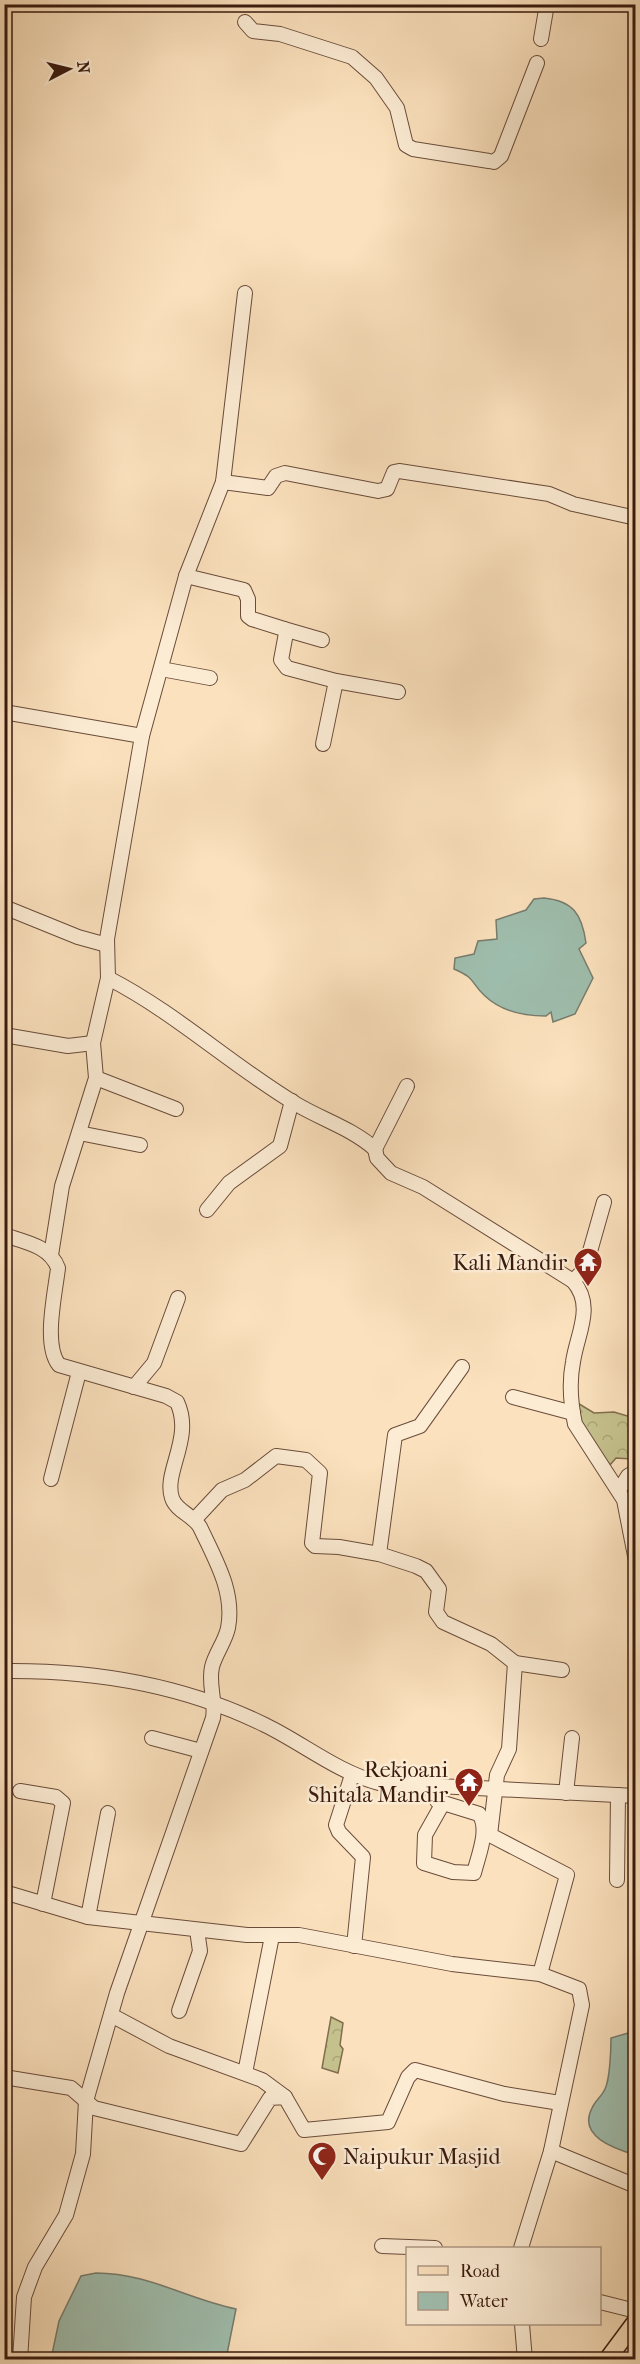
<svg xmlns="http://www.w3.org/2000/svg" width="640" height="2364" font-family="'IM FELL French Canon',serif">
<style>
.park{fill:url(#park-crowns);stroke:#806e4e;stroke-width:1.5}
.water{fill:#9fbeae;stroke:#777c6e;stroke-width:1.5}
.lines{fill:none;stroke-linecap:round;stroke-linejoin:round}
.minor-casing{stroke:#6a4c3a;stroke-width:16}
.major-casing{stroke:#3a1a0e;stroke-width:19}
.minor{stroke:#fcecd4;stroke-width:14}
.major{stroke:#fbe1bd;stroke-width:16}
.labels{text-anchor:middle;stroke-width:5;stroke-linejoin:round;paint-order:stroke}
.poi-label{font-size:22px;fill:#3a1a0e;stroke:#fcecd4;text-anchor:end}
</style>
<defs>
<pattern id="park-crowns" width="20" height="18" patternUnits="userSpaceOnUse" patternTransform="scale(1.5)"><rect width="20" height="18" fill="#c5c18d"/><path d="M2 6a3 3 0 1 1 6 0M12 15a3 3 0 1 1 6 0" fill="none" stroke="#aaa578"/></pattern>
</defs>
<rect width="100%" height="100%" fill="#fbe1bd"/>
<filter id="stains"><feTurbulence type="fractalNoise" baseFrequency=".00333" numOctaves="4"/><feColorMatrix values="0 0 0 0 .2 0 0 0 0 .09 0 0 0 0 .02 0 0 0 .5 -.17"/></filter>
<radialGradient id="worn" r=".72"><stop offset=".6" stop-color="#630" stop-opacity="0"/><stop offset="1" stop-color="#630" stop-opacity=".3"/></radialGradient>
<g class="park">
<path d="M571,1399L594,1413L614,1412L631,1417V1459L616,1458L604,1472L575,1424Z"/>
<path d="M331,2017L343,2023L340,2045L343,2049L338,2073L322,2068Z"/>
</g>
<g class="water">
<path d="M544,898C573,901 582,914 586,943L579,949L593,978L575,1014L553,1022L551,1012L546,1016C525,1016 501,1011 485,996C469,981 477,979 454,969L455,958L474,954L478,941L497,939L496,920L526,910L534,899Z"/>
<path d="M635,2031H636L635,2155C616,2149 577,2137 592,2108C595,2101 602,2096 605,2089C610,2079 611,2049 611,2038Z"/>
<path d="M96,2273C148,2273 187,2299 236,2309L226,2359H51L59,2321L81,2276Z"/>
</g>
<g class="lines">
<g class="minor-casing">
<g id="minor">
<path d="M245,22L253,31L280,34L352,57L376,78L397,108L406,145L413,149L489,161L494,162L501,156L537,63"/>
<path d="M541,39L547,4"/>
<path d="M223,482L268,488L276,476L285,473L378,491L387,489L394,472L399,471L549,494L573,504L636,518"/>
<path d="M186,576L244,590L248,599V616L252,619L284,629L286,633L281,660L287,668L336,681L398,692"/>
<path d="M284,629L322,640"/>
<path d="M161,669L210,678"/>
<path d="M4,712L142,736"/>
<path d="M323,744L336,681"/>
<path d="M4,907L78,937L107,945"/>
<path d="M108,978C176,1013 231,1065 296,1104C323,1120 351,1128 375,1149"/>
<path d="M4,1035L68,1046L93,1043"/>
<path d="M96,1078L176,1109"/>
<path d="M79,1133L140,1145"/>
<path d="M375,1149L377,1158L391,1173L423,1187L573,1281C595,1306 577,1334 573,1362C569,1382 571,1405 575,1424L624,1500L636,1561"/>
<path d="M375,1149L407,1086"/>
<path d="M207,1210L229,1183L280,1146L292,1101"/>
<path d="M4,1235C25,1242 50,1246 58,1268C55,1294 43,1345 59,1365L166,1396L177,1402C194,1438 163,1472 172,1498C176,1511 193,1515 200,1527C215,1559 235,1592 228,1628C225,1642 215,1654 212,1667C208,1685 216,1700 213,1718L117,1993L86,2101L83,2154L66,2215L35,2267L24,2297L20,2360"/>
<path d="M51,1255L62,1186L96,1078L93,1043L108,978L107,939L142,736L186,576L223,482L245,293"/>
<path d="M573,1281L585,1269L604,1202"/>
<path d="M462,1367L420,1426L395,1435L379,1554L416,1566L426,1571L439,1589L436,1612L443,1622L491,1644L515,1663L509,1749L497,1775L490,1835L567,1875L540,1974"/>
<path d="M134,1387L154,1363L178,1298"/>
<path d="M513,1397L573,1413"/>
<path d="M51,1479L79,1372"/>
<path d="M619,1490L628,1476L636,1471"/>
<path d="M195,1519L222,1490L245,1480L276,1456L306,1460L320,1473L312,1543L315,1546L339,1547L379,1554"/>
<path d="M515,1663L562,1670"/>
<path d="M4,1671C95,1670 184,1685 265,1725C304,1744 337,1772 379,1783L636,1796"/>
<path d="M152,1738L201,1751"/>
<path d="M352,1775L336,1825L339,1832L363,1857L354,1946"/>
<path d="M435,1784L432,1791L437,1801L479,1814C490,1829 478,1856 474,1873L453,1872L424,1863L425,1835L443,1803"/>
<path d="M20,1791L56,1797L63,1803L43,1904"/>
<path d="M566,1793L572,1738"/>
<path d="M617,1880L618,1795"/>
<path d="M4,1892L88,1917L247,1935H299L452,1964L540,1974L579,1989L582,2005L551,2151"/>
<path d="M88,1917L108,1813"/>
<path d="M179,2011L200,1951L197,1930"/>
<path d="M111,2015L169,2046L262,2080L285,2097"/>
<path d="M245,2073L272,1936"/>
<path d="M4,2077L71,2088L94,2108L241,2144L270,2098L285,2097L304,2130L388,2122L408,2077L415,2070L504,2094L560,2103"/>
<path d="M382,2246L435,2248"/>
<path d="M521,2248L551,2151L636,2186"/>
<path d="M600,2302L636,2311"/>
<path d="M522,2324L525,2360"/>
</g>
</g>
<g class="major-casing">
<path id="major" d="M607,2360L636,2321"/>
</g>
<use href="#minor" class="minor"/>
<use href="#major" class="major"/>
</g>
<defs>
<g id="temple-pin" transform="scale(1.5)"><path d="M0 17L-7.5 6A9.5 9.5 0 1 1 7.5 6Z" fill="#8f2418" stroke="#fcecd4"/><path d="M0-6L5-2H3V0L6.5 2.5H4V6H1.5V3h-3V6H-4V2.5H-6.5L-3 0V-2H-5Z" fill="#fff"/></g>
<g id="mosque-pin" transform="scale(1.5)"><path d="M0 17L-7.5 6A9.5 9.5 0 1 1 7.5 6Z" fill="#8f2418" stroke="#fcecd4"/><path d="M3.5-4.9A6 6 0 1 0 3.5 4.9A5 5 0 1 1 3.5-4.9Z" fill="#fff"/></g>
</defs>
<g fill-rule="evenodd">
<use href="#temple-pin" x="588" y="1262"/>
<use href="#temple-pin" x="469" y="1782"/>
<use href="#mosque-pin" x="322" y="2156"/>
</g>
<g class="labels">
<g class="poi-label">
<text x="567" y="1270">Kali Mandir</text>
<text x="448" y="1777">Rekjoani<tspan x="448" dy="25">Shitala Mandir</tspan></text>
<text x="343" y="2164" text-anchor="start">Naipukur Masjid</text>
</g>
</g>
<rect width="640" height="2364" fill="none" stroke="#fbe1bd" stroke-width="24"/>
<rect x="6" y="6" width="628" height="2352" fill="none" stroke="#3a1a0e" stroke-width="3"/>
<rect x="12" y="12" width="616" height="2340" fill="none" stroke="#3a1a0e" stroke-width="1.5"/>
<rect x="406" y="2247" width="195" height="78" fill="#fcecd4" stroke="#ae9885" stroke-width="1.5"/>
<rect x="418" y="2266" width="30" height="9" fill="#fbe1bd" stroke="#ae9885" stroke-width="1.5"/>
<text x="460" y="2277" font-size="18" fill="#3a1a0e">Road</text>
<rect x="418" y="2292" width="30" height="18" fill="#9fbeae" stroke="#ae9885" stroke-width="1.5"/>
<text x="460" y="2307" font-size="18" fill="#3a1a0e">Water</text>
<g transform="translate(69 69) rotate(83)" stroke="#fcecd4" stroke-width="4.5" paint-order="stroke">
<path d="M0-4.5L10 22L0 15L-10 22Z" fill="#3a1a0e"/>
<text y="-9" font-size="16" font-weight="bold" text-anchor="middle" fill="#3a1a0e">N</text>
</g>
<rect width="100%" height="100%" filter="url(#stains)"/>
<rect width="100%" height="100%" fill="url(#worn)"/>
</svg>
